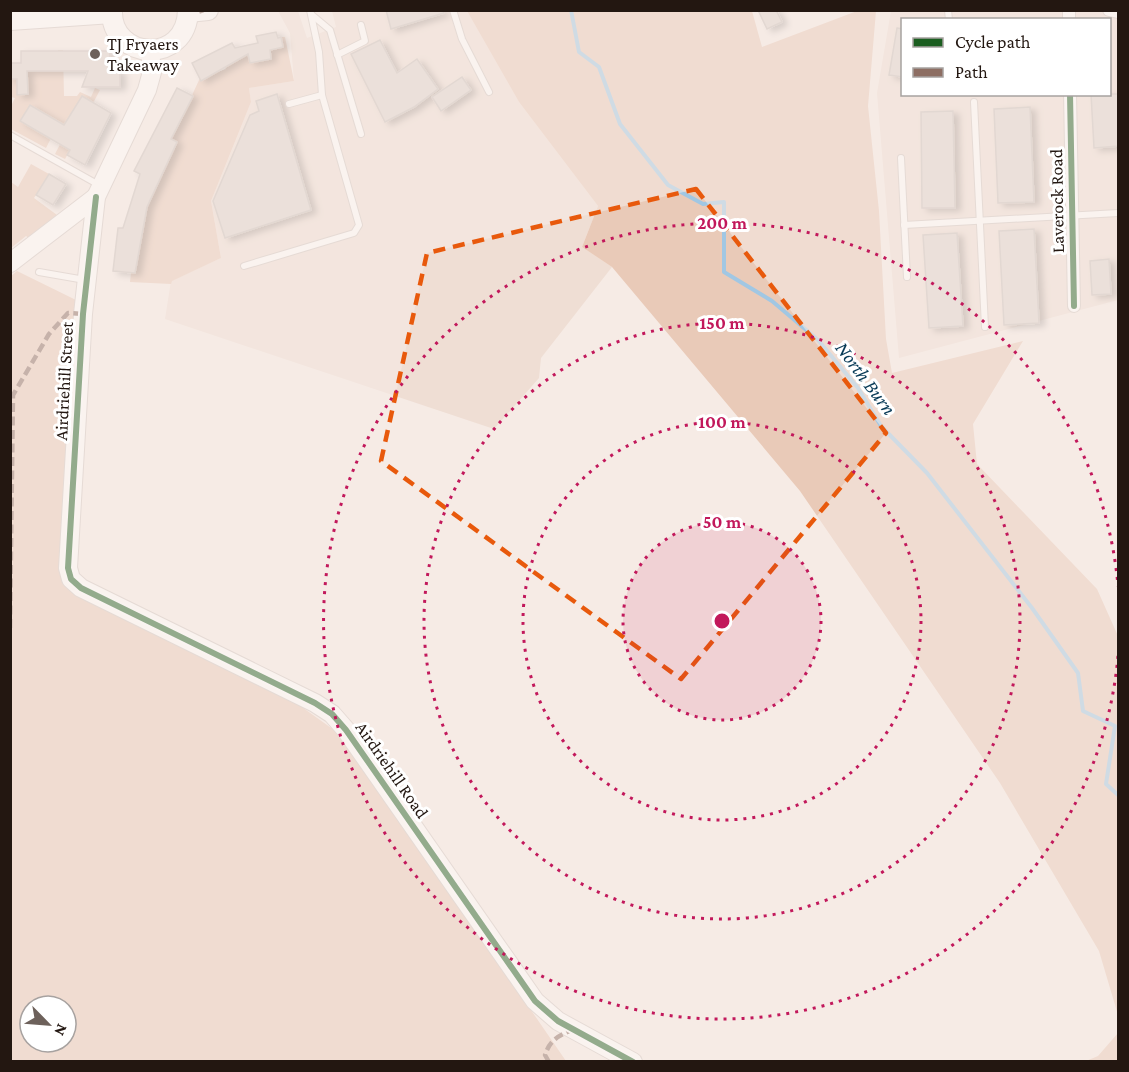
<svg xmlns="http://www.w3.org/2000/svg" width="1129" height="1072" font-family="'Crimson Pro',serif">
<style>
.built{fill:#efded4;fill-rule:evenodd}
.green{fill:#e9cab8;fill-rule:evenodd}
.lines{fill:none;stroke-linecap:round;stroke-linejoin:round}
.stream{stroke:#a1c7e3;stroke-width:4}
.building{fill:#ddd2cc;stroke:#cbc0ba;stroke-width:1.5;filter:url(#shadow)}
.lane-casing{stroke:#d2c7c1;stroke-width:8}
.street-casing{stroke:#d2c7c1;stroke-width:14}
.secondary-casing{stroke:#d2c7c1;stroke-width:20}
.primary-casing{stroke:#d2c7c1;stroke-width:22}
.lane{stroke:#fefcfb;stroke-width:6}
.street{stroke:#fefcfb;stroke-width:12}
.secondary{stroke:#fefcfb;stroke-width:18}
.primary{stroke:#fefcfb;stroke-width:20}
.quiet{stroke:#8d6e63;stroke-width:4.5;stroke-dasharray:9 4.5;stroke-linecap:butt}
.cycleway-casing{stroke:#fff;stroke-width:10}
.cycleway{stroke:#1b5e20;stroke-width:6}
.marked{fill:none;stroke:#e8590c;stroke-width:4.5;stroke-dasharray:12 8;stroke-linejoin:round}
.ring{fill:none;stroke:#c2185b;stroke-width:3;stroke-dasharray:3 6}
.poi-dot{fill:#6d615b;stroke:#fff;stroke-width:2}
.labels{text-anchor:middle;stroke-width:6;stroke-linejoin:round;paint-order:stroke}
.poi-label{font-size:18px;fill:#231711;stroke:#fff;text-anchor:start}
.street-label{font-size:18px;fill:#231711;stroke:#fff}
.water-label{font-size:20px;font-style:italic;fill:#083a56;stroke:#fff}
.centre{fill:#c2185b;stroke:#fff;stroke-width:3}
.ring-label{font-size:18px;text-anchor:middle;font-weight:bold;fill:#c2185b;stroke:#fff;stroke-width:6;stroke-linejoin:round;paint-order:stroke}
</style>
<defs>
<filter id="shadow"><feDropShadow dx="5.5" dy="3" stdDeviation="3" flood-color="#0004"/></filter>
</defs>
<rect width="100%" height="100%" fill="#f6ebe5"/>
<g class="built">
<path d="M278,11H298L307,38L336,27L332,11H467L519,102L598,206L582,247L612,267L541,358L539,378L494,429L165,319L171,281L221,258L211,201L251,102L249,88L294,81L290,33Z"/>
<path d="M891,11H1118V300L899,358L877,93ZM902,20H1110V94H902Z"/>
</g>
<g class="green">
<path d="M467,11H752L762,47L857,11H876L868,106L879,211L886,339L892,373L1023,341L973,424L977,464L1097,589L1118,636V1015L1099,951L1000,783L800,491L612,267L582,247L598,206L519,102Z"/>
<path d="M281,37H285L294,81L249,88L251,102L211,201L221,258L172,281L171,284L130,282L131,273H135L142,224L169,138L175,132L200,78L226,69L222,59L244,46L247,45L250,63L271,59L270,50L283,47Z"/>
<path d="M58,50H63L64,96H77L80,92L91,97L95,88L100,90L91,107L77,104L71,114L83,127L65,159L55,154L69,127L30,105L21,121L51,138L46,148L11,129V106L15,98L11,97V79H16V71L58,70Z"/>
<path d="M31,164L49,174L34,198L57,215L29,238L26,236L11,248V182L18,187Z"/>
<path d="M17,271L76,300L63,579L74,594L292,700L334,730L352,750L566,1061H11L10,277ZM30,1006H66V1042H30Z"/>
<path d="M1118,1033V1061H1086L1098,1056Z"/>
</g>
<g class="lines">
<path class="stream" d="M571,10L579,52L599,67L620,124L668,185L703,204L724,202V272L772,301L818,340L858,388L881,426L927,473L1032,608L1078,673L1083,711L1115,726L1106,784L1118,795"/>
</g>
<g class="building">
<path d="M386,10H443L444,13L391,29Z"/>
<path d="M758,10H776L782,22L767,29Z"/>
<path d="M897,28L903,29V77L889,75Z"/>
<path d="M276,32L278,38L281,37L283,47L270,50L271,59L250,63L248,54L201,81L192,63L232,43L235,48L258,43L256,36Z"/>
<path d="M380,40L397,73L417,59L438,89L414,107L385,122L351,54Z"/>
<path d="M21,51H110V70H120V87H82L88,71H27L28,94L17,95V79H10V63H21Z"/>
<path d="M462,77L471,90L441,111L432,97Z"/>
<path d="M177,88L193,96L171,139L177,142L147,207L135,273L113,271L118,228H123L140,174L134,171Z"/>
<path d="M277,94L311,210L225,238L213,201L250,115L259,111L256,101Z"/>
<path d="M1091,94H1119V146L1094,148Z"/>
<path d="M82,96L111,113L85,165L67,155L70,150L20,121L30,105L64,125Z"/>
<path d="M1030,107L1034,202L998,203L994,109Z"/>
<path d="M953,111L955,208H922L921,112Z"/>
<path d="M49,174L66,184L53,205L36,195Z"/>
<path d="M1034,229L1039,323L1004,325L999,231Z"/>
<path d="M957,233L963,326L929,328L923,235Z"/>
<path d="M1109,259L1111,294L1092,295L1090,261Z"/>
</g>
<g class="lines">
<g class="lane-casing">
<g id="lane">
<path d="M453,10L462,39L489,92"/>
<path d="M948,10L949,20"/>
<path d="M312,15L330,30L361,134"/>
<path d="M337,55L365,41L361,25"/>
<path d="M974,102L985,327"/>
<path d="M289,104L322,95"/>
<path d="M10,135L99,185"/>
<path d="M901,158L907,277"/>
<path d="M904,225L1118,213"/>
<path d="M244,266L354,233L359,225L322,95L319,52L310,10"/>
<path d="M39,272L85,280"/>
</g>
</g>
<g class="street-casing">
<g id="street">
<path d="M1069,10V20"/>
<path d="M1109,10L1118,12"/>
<path d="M1070,94L1074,306"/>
</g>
</g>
<g class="secondary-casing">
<g id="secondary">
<path d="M150,51L152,72L147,90L96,197L83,314L68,568L71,579L81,588L315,703L332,714L346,730L535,1001L558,1021L633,1062"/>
<path d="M10,263L96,197"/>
</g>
</g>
<g class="primary-casing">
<g id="primary">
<path d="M112,10C110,60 187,66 188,10"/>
<path d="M188,12L208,10"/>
<path d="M10,20L112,13"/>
</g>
</g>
<use href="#lane" class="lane"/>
<use href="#street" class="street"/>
<use href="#secondary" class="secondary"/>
<use href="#primary" class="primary"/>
<g class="quiet">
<path d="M201,10L202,13"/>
<path d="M10,628L13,395L49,334L68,313L83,314"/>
<path d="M549,1062L545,1055C550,1040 558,1036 572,1030"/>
</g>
<g class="cycleway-casing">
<g id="cycleway">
<path d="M1070,94L1074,306"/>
<path d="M96,197L83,314L68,568L71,579L81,588L315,703L332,714L346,730L535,1001L558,1021L633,1062"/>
</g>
</g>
<use href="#cycleway" class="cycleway"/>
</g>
<path d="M0 0H1129V1072H0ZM696,189L886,433L681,679L381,461L427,253Z" fill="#f6ebe5" fill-opacity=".55" fill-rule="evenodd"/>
<path class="marked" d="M696,189L886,433L681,679L381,461L427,253Z"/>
<circle cx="722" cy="621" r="99" fill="#c2185b" fill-opacity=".12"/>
<g class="ring">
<circle cx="722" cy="621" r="99"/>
<circle cx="722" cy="621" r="199"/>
<circle cx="722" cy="621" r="298"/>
<path d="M1118 656A398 398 0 1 1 1118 586"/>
</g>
<circle class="poi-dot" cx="95" cy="54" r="6"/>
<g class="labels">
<g class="poi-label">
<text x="107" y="50">TJ Fryaers<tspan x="107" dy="21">Takeaway</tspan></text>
</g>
<g class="street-label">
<text transform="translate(1057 201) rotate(-91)" y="6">Laverock Road</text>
<text transform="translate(64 381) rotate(-87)" y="6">Airdriehill Street</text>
<text transform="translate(392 770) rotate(55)" y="6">Airdriehill Road</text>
</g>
<g class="water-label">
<text transform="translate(866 378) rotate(53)" y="7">North Burn</text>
</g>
</g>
<circle cx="722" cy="621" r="9" class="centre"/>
<g class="ring-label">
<text x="722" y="229">200 m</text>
<text x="722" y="329">150 m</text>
<text x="722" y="428">100 m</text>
<text x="722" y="528">50 m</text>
</g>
<rect width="1129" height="1072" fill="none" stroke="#231711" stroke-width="24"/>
<rect x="901" y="18" width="210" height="78" fill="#ffffff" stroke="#a7a2a0" stroke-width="1.5"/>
<rect x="913" y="38" width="30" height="9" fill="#1b5e20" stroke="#a7a2a0" stroke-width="1.5"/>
<text x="955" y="48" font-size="18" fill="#231711">Cycle path</text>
<rect x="913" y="68" width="30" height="9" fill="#8d6e63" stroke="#a7a2a0" stroke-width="1.5"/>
<text x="955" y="78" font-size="18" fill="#231711">Path</text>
<g transform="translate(48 1024) rotate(115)"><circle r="28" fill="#ffffff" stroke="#a7a2a0" stroke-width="1.5"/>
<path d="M0-4.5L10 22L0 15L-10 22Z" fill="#6d615b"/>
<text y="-9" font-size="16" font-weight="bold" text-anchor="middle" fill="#231711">N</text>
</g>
</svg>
